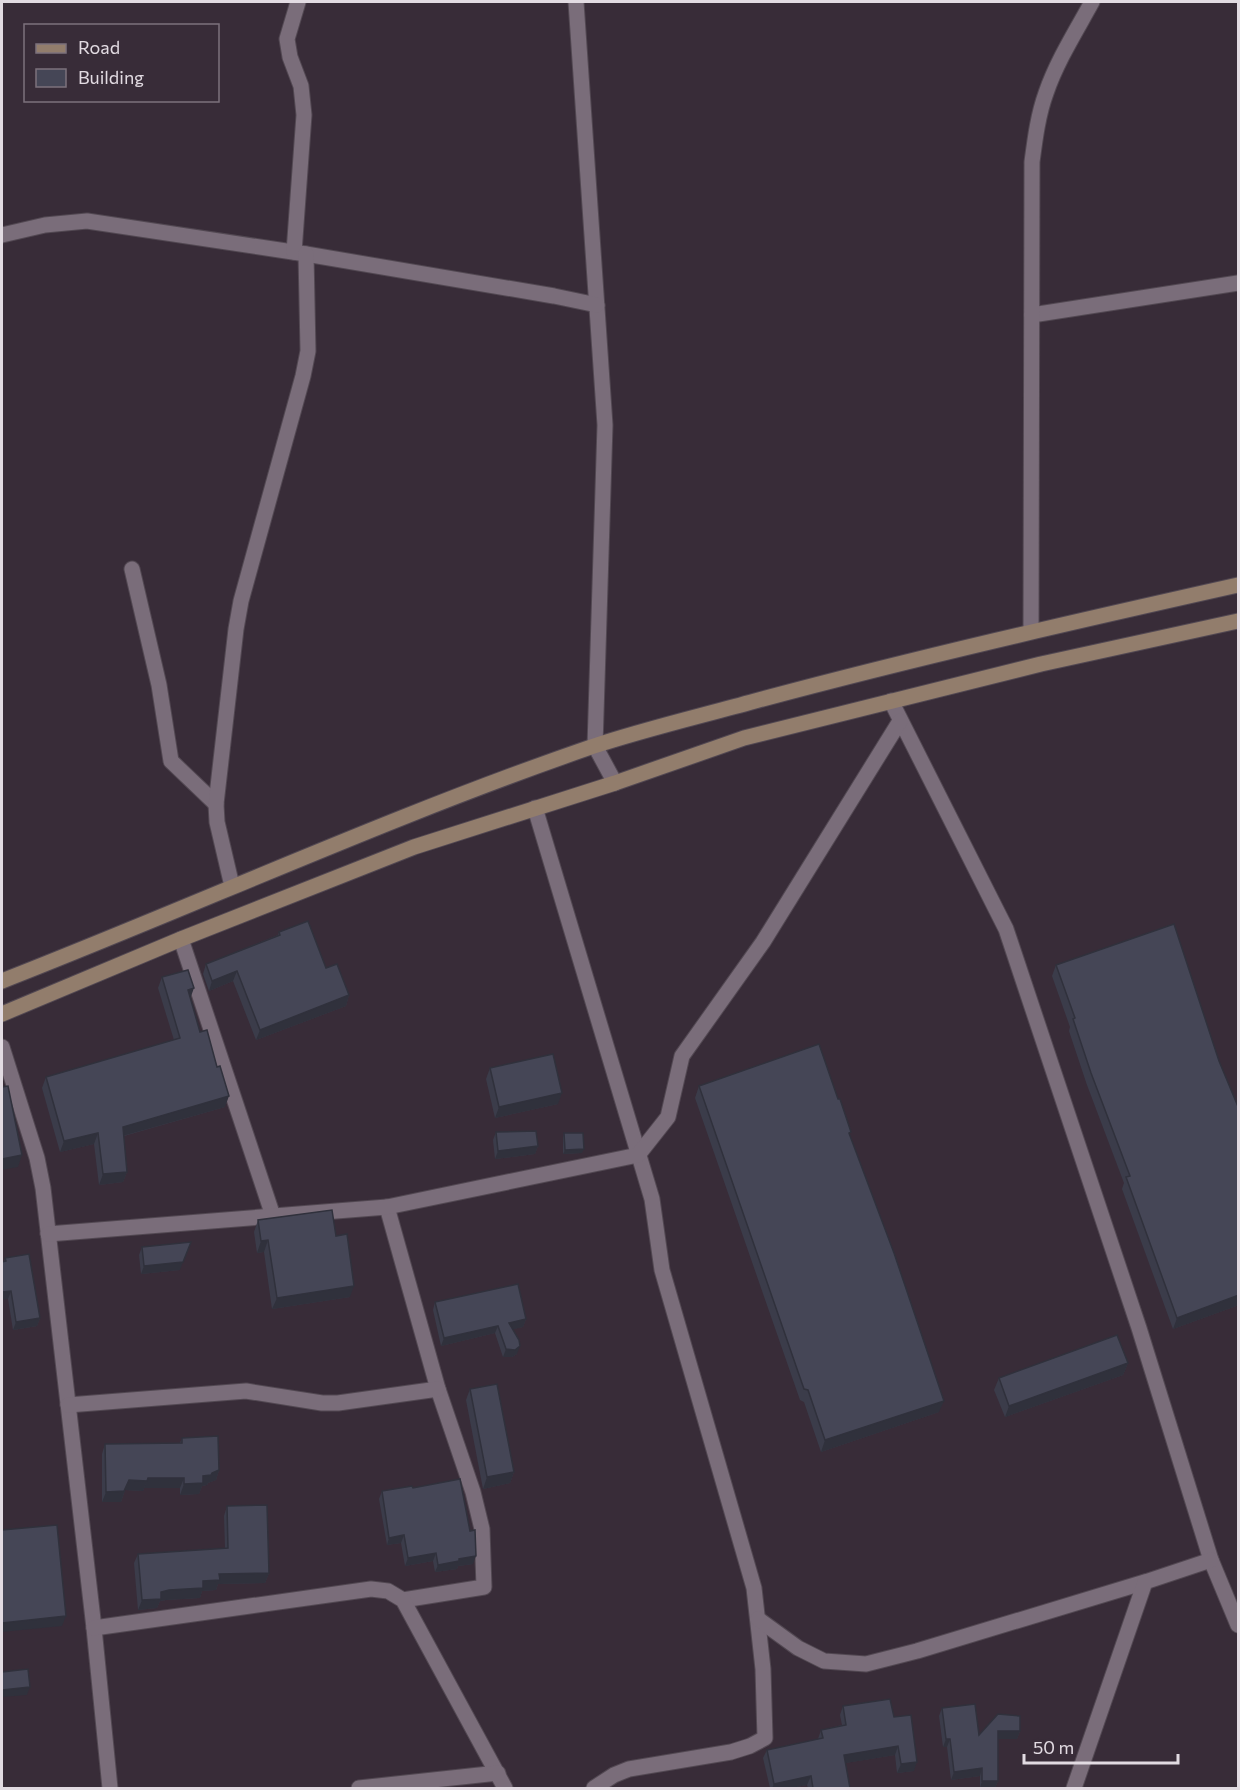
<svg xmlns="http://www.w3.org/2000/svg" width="1240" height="1790" font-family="Commissioner,sans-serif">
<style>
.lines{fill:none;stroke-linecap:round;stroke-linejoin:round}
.street-casing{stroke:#524852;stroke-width:17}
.secondary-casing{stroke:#524852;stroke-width:17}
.street{stroke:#7a6d7a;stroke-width:15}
.secondary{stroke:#927d6c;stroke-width:15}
.wall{fill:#3b3c4a}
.shaded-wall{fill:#30313c}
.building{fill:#454656;stroke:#30313c;stroke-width:1.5}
</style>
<rect width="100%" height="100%" fill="#382c38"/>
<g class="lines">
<g class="street-casing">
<g id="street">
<path d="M576,2L605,425L595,746L615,783"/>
<path d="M2,235L45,225L87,221L306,254L554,296L597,305"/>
<path d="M294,252L304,115L301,86L290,57L287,39L298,2"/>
<path d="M1032,315L1238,283"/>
<path d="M132,569L159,685L171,761L216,804"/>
<path d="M1031,631L1032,162C1035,139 1038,115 1046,93C1057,61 1076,31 1092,2"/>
<path d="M891,701L1006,929L1139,1328L1211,1560L1238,1625"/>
<path d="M535,808L652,1199L662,1270L754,1588L763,1669L765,1738L750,1746L731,1752L629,1769L614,1775L594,1788"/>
<path d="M232,886L217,822L216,804L236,629L241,601L303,376L308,351L306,254"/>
<path d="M181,939L273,1216"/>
<path d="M2,1047L37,1158L43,1188L94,1628L110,1788"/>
<path d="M387,1207L438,1389L473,1492L482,1529L484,1587L403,1600"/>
<path d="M48,1234L387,1207L638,1155L668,1117L682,1056L763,942L900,721"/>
<path d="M68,1405L246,1391L322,1403H338L438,1389"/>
<path d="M758,1619L798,1648L824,1661L866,1664L917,1651L1145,1582"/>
<path d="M94,1628L371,1589L388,1591L403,1600L505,1788"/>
<path d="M359,1788L498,1773"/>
<path d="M1074,1788L1145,1582L1211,1560"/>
</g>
</g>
<g class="secondary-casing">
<g id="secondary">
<path d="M2,981C199,904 391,816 591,747C645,729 701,716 755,701C915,658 1077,621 1238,585"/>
<path d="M2,1014L181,939L414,847L615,783L744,738L1041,664L1238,621"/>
</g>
</g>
<use href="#street" class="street"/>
<use href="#secondary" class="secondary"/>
</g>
<g class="wall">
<path d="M279,932L326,968L349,995L346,1006L256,1040L233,981L209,991L203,974L206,964L278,935Z"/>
<path d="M1056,965L1219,1061L1239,1305L1173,1329L1122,1189L1124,1183L1087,1085L1069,1031L1070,1027L1052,976Z"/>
<path d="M162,977L190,999L200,1032L225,1107L124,1136L127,1172L123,1182L99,1185L94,1144L60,1152L42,1088L46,1077L174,1040L158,988Z"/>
<path d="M490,1068L558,1104L495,1118L486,1079Z"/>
<path d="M699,1086L850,1135L939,1412L821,1452L804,1402L800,1400L695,1098Z"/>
<path d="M496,1132L538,1146L535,1154L495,1159L493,1140Z"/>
<path d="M564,1133L582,1153L563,1154V1137Z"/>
<path d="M258,1220L336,1236L350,1297L272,1309L264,1252L257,1253L254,1232Z"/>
<path d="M142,1247L180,1270L141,1274L139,1255Z"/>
<path d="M5,1258L40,1318L37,1326L13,1330L8,1299L4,1262Z"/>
<path d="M435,1302L526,1319L523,1327L513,1329L517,1354L512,1357H503L495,1333L441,1346L433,1310Z"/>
<path d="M1128,1363L1123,1375L1005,1417L994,1390L999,1378Z"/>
<path d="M470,1389L514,1472L510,1483L483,1489L466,1400Z"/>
<path d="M182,1438L219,1470L216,1480L208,1483L207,1485L202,1486L199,1494L180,1495V1488H144L143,1491L125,1490L121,1502H102V1454L105,1444L180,1443Z"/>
<path d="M413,1488L473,1564L458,1566L457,1569L435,1572L433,1561L405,1566L401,1543L387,1545L379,1499L382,1491Z"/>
<path d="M227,1506L269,1573L265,1583L218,1584L216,1590L202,1591L200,1598L166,1600L160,1601L157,1608L138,1610L134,1563L138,1554L225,1548L224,1516Z"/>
<path d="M843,1706L894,1717L914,1771L897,1773L895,1755L845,1763L850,1788H808L807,1785L791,1788H770L763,1758L767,1750L818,1739L821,1730L842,1725L840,1715Z"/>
<path d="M942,1708L979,1735L1020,1731L1017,1739H998V1781L995,1788H980V1776L951,1780L947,1747H943L939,1716Z"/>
</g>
<g class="shaded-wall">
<path d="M237,971L233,981L209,991L212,981Z"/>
<path d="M194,988L190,999L188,990Z"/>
<path d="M349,995L346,1006L256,1040L260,1030Z"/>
<path d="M562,1093L558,1104L495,1118L499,1107Z"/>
<path d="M229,1096L225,1107L119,1137L123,1127Z"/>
<path d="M98,1133L94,1144L60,1152L64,1141Z"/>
<path d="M538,1146L535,1154L495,1159L498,1151Z"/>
<path d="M584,1149L582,1153L563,1154L565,1150Z"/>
<path d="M22,1155L18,1167L2,1170V1159Z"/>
<path d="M127,1172L123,1182L99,1185L103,1174Z"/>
<path d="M268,1240L264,1252L257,1253L261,1241Z"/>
<path d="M191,1242L180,1270L141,1274L144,1266Z"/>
<path d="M354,1286L350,1297L272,1309L277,1298Z"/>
<path d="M11,1291L8,1299L2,1300V1292Z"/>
<path d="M1239,1295V1305L1173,1329L1177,1318Z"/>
<path d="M40,1318L37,1326L13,1330L16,1322Z"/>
<path d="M526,1319L523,1327L507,1331L509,1323Z"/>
<path d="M498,1326L495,1333L441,1346L444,1338Z"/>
<path d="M520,1346L517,1354L512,1357H503L506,1349Z"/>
<path d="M1128,1363L1123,1375L1005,1417L1009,1406Z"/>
<path d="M944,1401L939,1412L821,1452L825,1440Z"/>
<path d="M219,1470L216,1480L208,1483L207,1485L202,1486L199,1494L180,1495L184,1484L203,1476Z"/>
<path d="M514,1472L510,1483L483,1489L487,1477Z"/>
<path d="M148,1478H184L180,1488H144Z"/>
<path d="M129,1480L147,1481L143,1491L125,1490L121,1502H102L106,1492Z"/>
<path d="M404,1535L401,1543L387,1545L389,1538Z"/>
<path d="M436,1553L433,1561L405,1566L408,1558Z"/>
<path d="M476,1556L473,1564L458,1566L457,1569L435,1572L438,1565L459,1559Z"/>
<path d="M269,1573L265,1583L218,1584L216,1590L202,1591L200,1598L166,1600L160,1601L157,1608L138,1610L142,1600L161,1592L203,1581L219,1574Z"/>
<path d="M66,1616L62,1626L2,1632V1623Z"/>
<path d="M30,1687L27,1695L2,1697V1690Z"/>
<path d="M998,1731H1020L1017,1739H995Z"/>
<path d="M946,1739H950L947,1747H943Z"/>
<path d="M898,1746L895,1755L840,1764L844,1755Z"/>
<path d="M917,1762L914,1771L897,1773L901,1764Z"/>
<path d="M982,1768L980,1776L951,1780L954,1772Z"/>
<path d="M811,1776L807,1785L791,1788H772L774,1784Z"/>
<path d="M982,1781H998L995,1788H980Z"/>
</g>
<g class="building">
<path d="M308,921L326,968L337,964L349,995L260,1030L237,971L212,981L206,964L280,935L279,932Z"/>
<path d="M1174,924L1219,1061L1239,1109V1295L1177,1318L1126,1177L1130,1176L1091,1073L1073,1019L1075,1018L1056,965Z"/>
<path d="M188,970L194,988L188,990L200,1032L207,1030L217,1067L220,1066L229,1096L123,1127L127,1172L103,1174L98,1133L64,1141L46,1077L180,1038L162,977Z"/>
<path d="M819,1044L838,1099H840L851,1132L849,1133L894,1253L944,1401L825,1440L808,1390L804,1389L699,1086Z"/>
<path d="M553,1054L562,1093L499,1107L490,1068Z"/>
<path d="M8,1086L22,1155L2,1159V1087Z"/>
<path d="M536,1131L538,1146L498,1151L496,1132Z"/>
<path d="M564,1133H583L584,1149L565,1150Z"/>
<path d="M332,1210L336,1236L347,1234L354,1286L277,1298L268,1240L261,1241L258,1220Z"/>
<path d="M191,1242L183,1262L144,1266L142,1247Z"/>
<path d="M29,1254L40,1318L16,1322L11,1291L2,1292V1262L6,1261L5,1258Z"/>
<path d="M518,1284L526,1319L509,1323L519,1340L520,1346L515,1350L506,1349L498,1326L444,1338L435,1302Z"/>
<path d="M1117,1335L1128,1363L1009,1406L999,1378Z"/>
<path d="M497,1384L514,1472L487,1477L470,1389Z"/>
<path d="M218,1436L219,1470L212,1473L211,1475L203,1476V1483L184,1484V1478H148L147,1481L129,1480L124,1491L106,1492L105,1444L182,1443V1438Z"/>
<path d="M460,1479L470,1531L475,1530L476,1556L459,1559V1561L438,1565L436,1553L408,1558L404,1535L389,1538L382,1491L412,1486L413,1488Z"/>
<path d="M267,1505L269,1573L219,1574L220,1580L203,1581V1588L169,1590L161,1592V1599L142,1600L138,1554L228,1548L227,1506Z"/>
<path d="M57,1525L66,1616L2,1623V1530Z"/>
<path d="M28,1669L30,1687L2,1690V1672Z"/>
<path d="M890,1699L894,1717L911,1715L917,1762L901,1764L898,1746L844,1755L850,1788H813L811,1776L774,1784L767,1750L823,1738L821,1730L846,1725L843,1706Z"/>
<path d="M975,1704L979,1735L998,1714L1020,1716V1731H998V1781H982V1768L954,1772L950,1739H946L942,1708Z"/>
</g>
<rect width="1240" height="1790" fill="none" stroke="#e2dbe2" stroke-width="6"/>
<rect x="24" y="24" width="195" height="78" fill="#382c38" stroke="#7c727c" stroke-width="1.5"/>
<rect x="36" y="44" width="30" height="9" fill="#927d6c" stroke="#7c727c" stroke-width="1.5"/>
<text x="78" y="54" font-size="18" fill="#e2dbe2">Road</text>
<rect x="36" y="69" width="30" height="18" fill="#454656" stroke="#7c727c" stroke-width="1.5"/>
<text x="78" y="84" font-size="18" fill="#e2dbe2">Building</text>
<path d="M1024 1754v9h154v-9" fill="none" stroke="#e2dbe2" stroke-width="3"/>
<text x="1033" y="1754" font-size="18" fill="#e2dbe2" stroke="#382c38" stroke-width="4.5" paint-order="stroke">50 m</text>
</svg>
